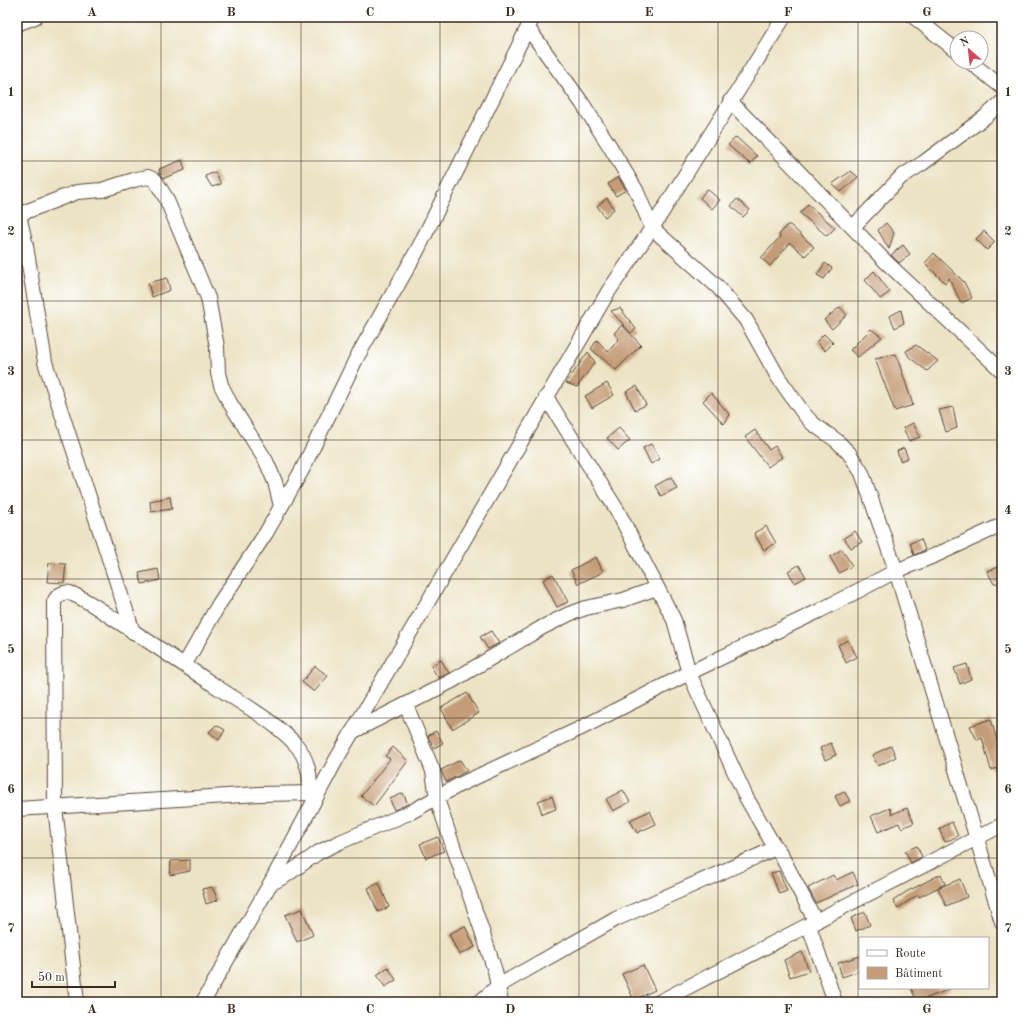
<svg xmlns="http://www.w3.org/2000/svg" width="1019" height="1019" font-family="'Old Standard TT',serif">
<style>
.building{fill:#c49c77}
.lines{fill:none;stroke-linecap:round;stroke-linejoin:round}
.minor-casing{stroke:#564637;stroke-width:16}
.minor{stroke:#fff;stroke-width:14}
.grid{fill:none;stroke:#3b2a1e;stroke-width:1;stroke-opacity:0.55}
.neatline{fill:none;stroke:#3b2a1e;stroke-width:1.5}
.grid-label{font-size:13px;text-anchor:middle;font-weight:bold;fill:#3b2a1e}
</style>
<rect width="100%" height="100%" fill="#fff"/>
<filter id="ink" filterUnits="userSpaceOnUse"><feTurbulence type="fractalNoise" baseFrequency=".025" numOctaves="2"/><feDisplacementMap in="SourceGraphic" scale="8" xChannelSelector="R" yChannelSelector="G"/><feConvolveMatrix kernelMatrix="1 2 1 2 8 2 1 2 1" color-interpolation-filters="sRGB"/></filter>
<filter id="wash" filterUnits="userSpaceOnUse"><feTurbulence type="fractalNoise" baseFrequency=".012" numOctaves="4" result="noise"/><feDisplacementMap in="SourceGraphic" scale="16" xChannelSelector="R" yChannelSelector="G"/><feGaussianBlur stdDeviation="0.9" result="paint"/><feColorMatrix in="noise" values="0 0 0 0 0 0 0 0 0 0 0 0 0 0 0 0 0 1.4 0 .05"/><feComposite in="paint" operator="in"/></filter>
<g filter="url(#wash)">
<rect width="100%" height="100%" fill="#ece3c4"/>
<g id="blocks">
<g class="building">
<path d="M736,137L757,156L750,164L728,145Z"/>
<path d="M182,160L185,170L164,178L160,174L159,169Z"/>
<path d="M851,171L858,177L841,192L832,184Z"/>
<path d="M215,172L221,184L212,187L205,176Z"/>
<path d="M618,177L626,190L616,196L608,184Z"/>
<path d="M707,189L720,200L712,209L700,198Z"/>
<path d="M607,198L614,209L605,217L597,206Z"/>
<path d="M737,199L750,210L743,217L731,206Z"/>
<path d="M808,204L835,228L827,236L800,213Z"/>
<path d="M886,223L894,233L889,249L878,230Z"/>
<path d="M787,225H790L814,247L805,256L790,243L770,266L761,258L780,237L779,235Z"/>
<path d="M984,231L995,242L987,250L976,239Z"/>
<path d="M903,245L910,254L899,263L891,255Z"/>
<path d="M934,253L964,282L972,298L961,303L949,278L945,283L925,263Z"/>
<path d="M825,263L832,268L824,279L817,275Z"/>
<path d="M874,271L890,292L880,299L865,280Z"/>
<path d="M167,278L170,290L152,297L148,283Z"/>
<path d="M840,307L847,315L832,329L824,320Z"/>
<path d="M620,308L636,329L631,333L611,311Z"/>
<path d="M901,310L904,323L895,328L890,316Z"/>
<path d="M622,325L641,345L616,370L591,349L597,340L608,352L619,339L614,333Z"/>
<path d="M871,329L882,337L858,357L850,350Z"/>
<path d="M824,334L833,343L825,351L816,342Z"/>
<path d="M916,345L938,361L927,371L909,357L906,351Z"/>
<path d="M588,352L595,362L577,387L566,383Z"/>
<path d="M896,354L913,405L895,411L875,359Z"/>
<path d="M607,383L614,395L592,408L585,396Z"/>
<path d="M637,386L646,405L635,410L626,392Z"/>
<path d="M711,393L730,415L724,424L703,401Z"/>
<path d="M953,407L957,428L946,432L939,410Z"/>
<path d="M913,423L920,437L909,441L903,428Z"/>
<path d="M619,428L630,440L618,450L607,438Z"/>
<path d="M755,430L769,450L775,446L782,457L768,467L745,437Z"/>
<path d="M651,444L660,459L651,464L643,448Z"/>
<path d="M904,448L908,458L900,461L897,451Z"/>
<path d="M671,477L677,488L661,496L655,486Z"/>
<path d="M170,497L172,509L151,512L150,501Z"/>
<path d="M766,526L776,543L764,550L754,533Z"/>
<path d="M855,531L862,542L851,548L844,538Z"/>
<path d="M921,539L925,550L914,555L910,543Z"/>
<path d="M842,549L852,566L839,573L830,557Z"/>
<path d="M596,557L603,572L578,584L571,570Z"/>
<path d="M49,563L66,564L64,583L47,582Z"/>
<path d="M799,565L806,577L795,583L788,571Z"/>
<path d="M1002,566V581L994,584L987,571Z"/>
<path d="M158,569L160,580L142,584L139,573Z"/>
<path d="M553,574L568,602L557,607L543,580Z"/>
<path d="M491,631L499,643L488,649L480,637Z"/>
<path d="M848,640L857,657L846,663L838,645Z"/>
<path d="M441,660L449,673L438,678L431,666Z"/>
<path d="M967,664L971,679L960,684L954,668Z"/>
<path d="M315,666L328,676L314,692L302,682Z"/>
<path d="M467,693L479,713L452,729L441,708Z"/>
<path d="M991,719L997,741L999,740L1002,748V767L991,770L982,738L977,740L970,726Z"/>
<path d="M216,725L225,730L219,740L209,732Z"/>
<path d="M436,731L443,743L434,748L428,736Z"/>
<path d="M831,743L836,755L825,760L820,748Z"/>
<path d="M891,746L896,757L878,766L872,755Z"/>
<path d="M393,747L408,761L374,806L361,796L390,759L385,756Z"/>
<path d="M460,760L467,771L446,782L441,770Z"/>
<path d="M623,790L630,802L613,811L606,799Z"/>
<path d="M844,791L850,801L840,806L835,796Z"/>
<path d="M403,793L408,804L394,810L390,799Z"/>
<path d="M552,796L556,809L542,814L538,801Z"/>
<path d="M890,808L892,814L907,808L914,823L901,828L899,823L878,832L871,816Z"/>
<path d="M650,811L656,824L637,833L630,820Z"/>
<path d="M952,822L958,836L945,842L939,829Z"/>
<path d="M438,837L444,851L426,858L420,844Z"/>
<path d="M917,846L922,857L911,863L905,851Z"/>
<path d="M190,860V871L170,875L171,861Z"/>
<path d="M779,871L787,891L779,894L771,873Z"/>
<path d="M853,872L858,884L816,903L808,888L833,875L836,880Z"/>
<path d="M941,874L945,884L919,897L918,895L898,908L893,901L906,892Z"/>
<path d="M960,879L967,897L946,906L938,888Z"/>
<path d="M379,883L389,907L378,912L368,888Z"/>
<path d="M212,887L218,900L206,904L202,889Z"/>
<path d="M302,909L313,935L297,942L285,915Z"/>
<path d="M865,912L870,925L856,931L851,918Z"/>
<path d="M465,926L475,947L459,955L449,934Z"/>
<path d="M802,952L809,971L790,977L784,960Z"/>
<path d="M860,956V971L842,977L838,963Z"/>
<path d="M643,965L655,990L634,1000L622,974Z"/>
<path d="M388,967L396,980L385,987L377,975Z"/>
<path d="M911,988H950V989L917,1002Z"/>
</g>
</g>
</g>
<g filter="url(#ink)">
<use href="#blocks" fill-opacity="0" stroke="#564637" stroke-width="1"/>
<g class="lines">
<g class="minor-casing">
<g id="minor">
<path d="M914,17L957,51"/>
<path d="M17,24L35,17"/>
<path d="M528,28L582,103L609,145L636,190L652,228L718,287L746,320L778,377L804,414L812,423L837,441L849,453L862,473L896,571L1002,922"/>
<path d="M970,62L1002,87"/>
<path d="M730,101L886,262L1002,371"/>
<path d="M17,215L77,192L102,190L137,179L148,177L155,180L166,198L208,298L217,347L218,373L221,385L230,403L266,461L275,482L281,506"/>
<path d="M19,215L26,246L45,362L133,632"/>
<path d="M853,227L901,177L923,163L985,117L1002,102"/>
<path d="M546,397L617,510L674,620L689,673L746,797L770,839L780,853L816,922"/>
<path d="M185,664L219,604L266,533L302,470L357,357L418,249L533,17"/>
<path d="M406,705L433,771L437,799L483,934L495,971L501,1002"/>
<path d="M352,732L452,681L543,627L569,614L586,608L623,600L657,588"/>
<path d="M17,809L259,794L316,793"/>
<path d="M270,884L285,876L319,852L340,842L411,812L459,785L579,729L689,673L819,611L896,571L936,555L1002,525"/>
<path d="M809,926L835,1002"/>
<path d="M77,1002L55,807L54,602C57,596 62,591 70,593C89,600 108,616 125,626C154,645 183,664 211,683C240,703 274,720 297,746C306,757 313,778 308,792"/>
<path d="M203,1002L270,884L336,760L608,292L652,228L784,17"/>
<path d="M480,1002L498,986L616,919L776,848"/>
<path d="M659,1002L1002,825"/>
</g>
</g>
<use href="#minor" class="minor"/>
</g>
</g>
<path class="grid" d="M161,17V1002M301,17V1002M440,17V1002M579,17V1002M718,17V1002M858,17V1002M17,161H1002M17,301H1002M17,440H1002M17,579H1002M17,718H1002M17,858H1002"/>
<rect width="1019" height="1019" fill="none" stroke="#fff" stroke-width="44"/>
<rect x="859" y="937" width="130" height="52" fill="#ffffff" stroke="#b1aaa5"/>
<rect x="867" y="950" width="20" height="6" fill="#ffffff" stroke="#b1aaa5"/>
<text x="895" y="957" font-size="12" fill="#3b2a1e">Route</text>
<rect x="867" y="967" width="20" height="12" fill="#c49c77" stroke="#b1aaa5"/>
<text x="895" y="977" font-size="12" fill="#3b2a1e">Bâtiment</text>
<g transform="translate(969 50) rotate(332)"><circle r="19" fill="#ffffff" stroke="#b1aaa5"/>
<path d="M0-3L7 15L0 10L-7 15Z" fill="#d1495b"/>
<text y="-6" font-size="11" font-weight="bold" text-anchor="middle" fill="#3b2a1e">N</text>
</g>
<path d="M32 981v6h83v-6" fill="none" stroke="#3b2a1e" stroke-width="2"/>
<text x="38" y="981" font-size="12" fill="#3b2a1e" stroke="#ffffff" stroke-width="3" paint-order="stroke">50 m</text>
<rect x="22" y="22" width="975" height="975" class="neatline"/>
<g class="grid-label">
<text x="92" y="16">A</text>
<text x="231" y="16">B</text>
<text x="370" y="16">C</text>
<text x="510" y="16">D</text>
<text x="649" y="16">E</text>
<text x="788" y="16">F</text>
<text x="927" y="16">G</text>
<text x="11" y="96">1</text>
<text x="1008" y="96">1</text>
<text x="11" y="235">2</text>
<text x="1008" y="235">2</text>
<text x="11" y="375">3</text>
<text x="1008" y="375">3</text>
<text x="11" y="514">4</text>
<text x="1008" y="514">4</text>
<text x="11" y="653">5</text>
<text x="1008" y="653">5</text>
<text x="11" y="793">6</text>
<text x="1008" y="793">6</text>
<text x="11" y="932">7</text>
<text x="1008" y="932">7</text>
<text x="92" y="1013">A</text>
<text x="231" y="1013">B</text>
<text x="370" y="1013">C</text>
<text x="510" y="1013">D</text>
<text x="649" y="1013">E</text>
<text x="788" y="1013">F</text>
<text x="927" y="1013">G</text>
</g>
</svg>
